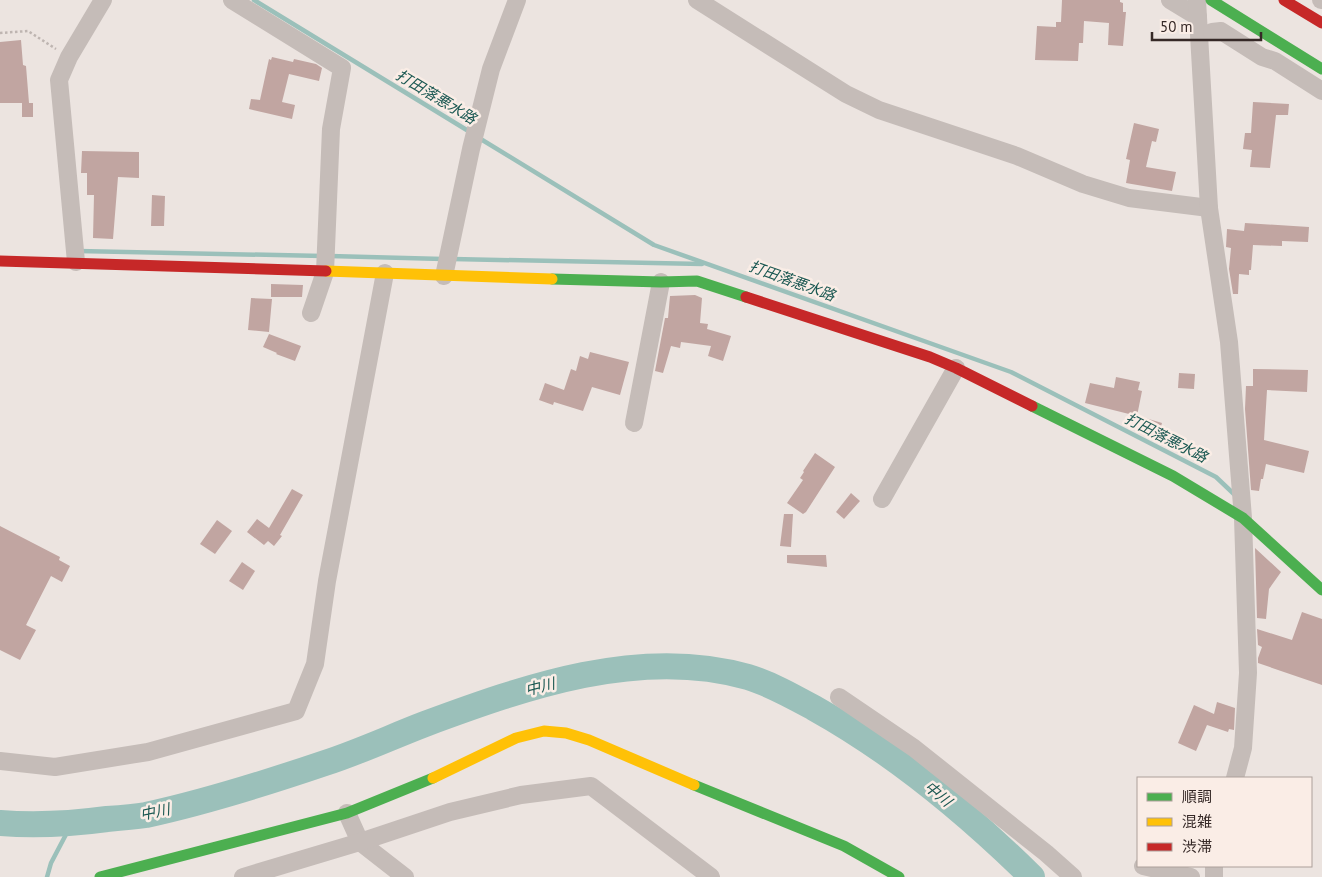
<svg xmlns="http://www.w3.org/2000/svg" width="1322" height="877" font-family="'PT Sans','Noto Sans JP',sans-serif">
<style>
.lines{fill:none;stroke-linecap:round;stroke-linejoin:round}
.stream{stroke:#9bc0ba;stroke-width:4.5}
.river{stroke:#9bc0ba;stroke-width:26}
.building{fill:#c1a5a1}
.path{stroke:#beb5b1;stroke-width:2.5;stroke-dasharray:2.5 2.5;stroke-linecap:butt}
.street{stroke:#c5bcb8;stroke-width:18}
.fast{stroke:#4caf50;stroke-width:11}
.slow{stroke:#ffc107;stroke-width:11}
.jam{stroke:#c62828;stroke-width:11}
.labels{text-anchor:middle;stroke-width:5;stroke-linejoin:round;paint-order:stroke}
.water-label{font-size:15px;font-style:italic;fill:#1b5852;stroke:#faede6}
</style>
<rect width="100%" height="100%" fill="#ece4e0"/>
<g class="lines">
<g class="stream">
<path d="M254,0L470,132"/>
<path d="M479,138L654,245L1011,372L1216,477L1236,496"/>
<path d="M78,251L323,256"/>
<path d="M330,256L443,259"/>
<path d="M453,259L702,264"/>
<path d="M47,877L51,863L72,823"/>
</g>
<path class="river" d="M0,823C37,826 70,824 107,819C120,818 133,817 146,815C206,802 266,783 325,763C359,752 391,737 425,724C525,687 640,646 748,677C771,684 794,697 814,708C895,753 967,813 1032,877"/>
</g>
<g class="building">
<path d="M1062,0H1120V2L1123,3V12H1126L1123,46L1108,45L1109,23L1084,21L1083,43H1079L1078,61L1035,60L1037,26L1056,27V22H1061Z"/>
<path d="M21,40L23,65L26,66L29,103H33V117H22V103H0V42Z"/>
<path d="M272,57L293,62L294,59L316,64L322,68L319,81L289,74L282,102L295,105L292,119L249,109L251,99L260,100L269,59L271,60Z"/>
<path d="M1253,102L1289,104L1288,115H1276L1270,168L1250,167L1252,150L1243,149L1245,133H1251Z"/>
<path d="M1134,123L1159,129L1156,142L1152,141L1146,167L1176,172L1172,191L1126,183L1130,160L1126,159Z"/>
<path d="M82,151L139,152V178L118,177L113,239L93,238L94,195H87V173H81Z"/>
<path d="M152,195L165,196L164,226H151Z"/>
<path d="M1245,223L1309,227L1308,242L1282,241V246L1253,245L1251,270H1249V275L1239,274L1238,294H1233L1229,269L1231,248L1226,247L1227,229L1244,231Z"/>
<path d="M271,284L303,285L302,297H271Z"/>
<path d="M695,295L702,298L700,323L708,324L707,329L731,336L723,361L708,356L711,346L681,342L680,348L671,346L663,373L655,371L665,318H668L670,296Z"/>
<path d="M251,298L272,299L269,332L248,330Z"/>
<path d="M269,334L301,346L295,361L276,354L277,353L263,347Z"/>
<path d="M590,352L629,362L620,395L592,387L583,411L554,402L553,405L539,400L545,383L564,390L571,369L576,371L580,356L588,359Z"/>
<path d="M1253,369L1308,370L1307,392L1267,390L1264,440L1309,451L1304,473L1266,464L1263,479H1261L1259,491L1251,490L1245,409L1246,386H1253Z"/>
<path d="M1179,373L1195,374L1194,389L1178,388Z"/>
<path d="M1116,377L1140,382L1138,390L1142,391L1137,416L1085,403L1090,383L1114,388Z"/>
<path d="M1142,417L1162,423L1158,437L1138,431Z"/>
<path d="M815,453L835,467L806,512L803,514L787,503L803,480L800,478L804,472L803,471Z"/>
<path d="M292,489L303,495L280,535L282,536L274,546L268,541L264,545L247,532L257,519L269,528Z"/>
<path d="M851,493L860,501L844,519L836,512Z"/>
<path d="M784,514H793L791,547L780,546Z"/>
<path d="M217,520L232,531L215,554L200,544Z"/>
<path d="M0,526L60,557L59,560L70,566L62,582L51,576L26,625L36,630L20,660L0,650Z"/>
<path d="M1255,548L1281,572L1269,589L1266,619L1257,618Z"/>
<path d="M787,555H826L827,567L787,563Z"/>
<path d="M242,562L255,571L243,590L229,581Z"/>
<path d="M1302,612L1322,619V685L1258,663V658L1262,647L1258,645L1257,629L1292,640Z"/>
<path d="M1217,702L1235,708L1234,730L1229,729L1228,732L1207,725L1196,751L1178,743L1194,705L1214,714Z"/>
</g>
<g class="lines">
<path class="path" d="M0,33L28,31L56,49"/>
<g class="street">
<path d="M232,0L342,68L331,129L325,272L311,313"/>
<path d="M697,0L846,94L879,110L1017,156L1083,184L1129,198L1209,208"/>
<path d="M1170,0L1198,17"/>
<path d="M1197,0L1209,208L1229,342L1243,518L1248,673L1243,748L1235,778"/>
<path d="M1321,0H1322"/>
<path d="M1212,32L1221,31L1262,57L1275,61L1322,91"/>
<path d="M76,262L59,80L69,57L103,0"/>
<path d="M444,276L471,149L491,69L517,0"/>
<path d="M634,423L661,282"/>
<path d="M882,499L956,368"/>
<path d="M839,697L914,748L1046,853L1073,877"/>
<path d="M0,761L55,767L148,752L296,711L315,664L327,581L385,273"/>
<path d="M347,813L360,842L405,877"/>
<path d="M1143,866L1191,877"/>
<path d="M243,877L360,842L450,812L521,795L591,786L711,877"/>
<path d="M1214,877V866"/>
</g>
<g class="fast">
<path d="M1211,0L1322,69"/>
<path d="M552,279L661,282L697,281L746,297"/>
<path d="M1032,406L1173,476L1243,518L1322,590"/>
<path d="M694,785L844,846L899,877"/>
<path d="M100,877L347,813L433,778"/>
</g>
<g class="slow">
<path d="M326,271L552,279"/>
<path d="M433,778L516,738L544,731L566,733L589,740L694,785"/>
</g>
<g class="jam">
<path d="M1284,0L1322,23"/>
<path d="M0,261L326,271"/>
<path d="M746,297L930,357L956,368L1032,406"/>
</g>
</g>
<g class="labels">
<g class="water-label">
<text transform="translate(436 97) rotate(31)" y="5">打田落悪水路</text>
<text transform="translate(792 281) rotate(20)" y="5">打田落悪水路</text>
<text transform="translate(1166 438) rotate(27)" y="5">打田落悪水路</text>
<text transform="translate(540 687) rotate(-14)" y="5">中川</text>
<text transform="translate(938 794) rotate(40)" y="5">中川</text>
<text transform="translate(155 812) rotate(-12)" y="5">中川</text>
</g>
</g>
<rect x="1137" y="777" width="175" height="90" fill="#faede6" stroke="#ac9f9a"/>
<rect x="1147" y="793" width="25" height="8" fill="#4caf50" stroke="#ac9f9a"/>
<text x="1182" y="802" font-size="15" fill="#362927">順調</text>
<rect x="1147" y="818" width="25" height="8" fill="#ffc107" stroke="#ac9f9a"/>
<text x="1182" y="827" font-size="15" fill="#362927">混雑</text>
<rect x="1147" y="843" width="25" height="8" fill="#c62828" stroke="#ac9f9a"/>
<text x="1182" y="852" font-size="15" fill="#362927">渋滞</text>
<path d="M1152 32v8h109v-8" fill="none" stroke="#362927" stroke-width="2.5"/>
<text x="1160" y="32" font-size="15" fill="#362927" stroke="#faede6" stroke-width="4" paint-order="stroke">50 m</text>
</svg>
